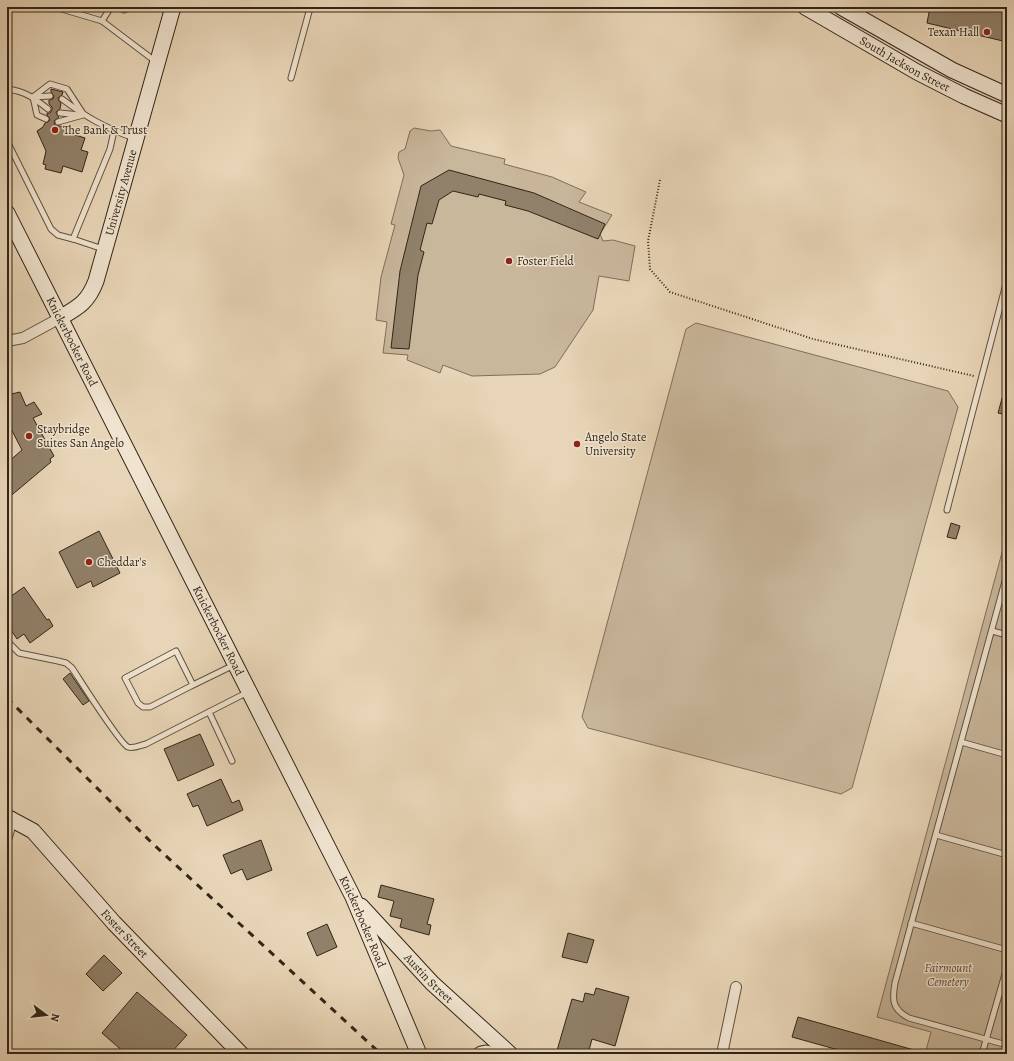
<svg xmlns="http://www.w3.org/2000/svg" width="1014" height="1061" font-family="Alegreya,serif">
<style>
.green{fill:#c9b79c;stroke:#7e6e5a}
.building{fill:#91816a;stroke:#322517}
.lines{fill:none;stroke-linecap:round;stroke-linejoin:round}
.lane-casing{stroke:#60513f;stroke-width:7}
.street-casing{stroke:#60513f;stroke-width:12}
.secondary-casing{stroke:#322517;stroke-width:17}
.path{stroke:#322517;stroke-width:2;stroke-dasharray:1 2;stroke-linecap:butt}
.lane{stroke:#f0e4d0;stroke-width:5}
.street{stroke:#f0e4d0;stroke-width:10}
.secondary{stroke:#f0e4d0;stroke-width:15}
.rail{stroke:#322517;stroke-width:3;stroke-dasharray:7 7;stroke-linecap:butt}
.poi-dot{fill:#8f2418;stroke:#f0e4d0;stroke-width:1.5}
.labels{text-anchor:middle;stroke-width:3;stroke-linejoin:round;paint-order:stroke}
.poi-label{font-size:12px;fill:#322517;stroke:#f0e4d0;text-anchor:start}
.street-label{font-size:12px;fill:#322517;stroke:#f0e4d0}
.park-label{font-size:12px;font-style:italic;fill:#584a38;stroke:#f0e4d0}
</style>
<rect width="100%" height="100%" fill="#e8d5b7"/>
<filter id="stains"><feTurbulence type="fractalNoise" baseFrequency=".005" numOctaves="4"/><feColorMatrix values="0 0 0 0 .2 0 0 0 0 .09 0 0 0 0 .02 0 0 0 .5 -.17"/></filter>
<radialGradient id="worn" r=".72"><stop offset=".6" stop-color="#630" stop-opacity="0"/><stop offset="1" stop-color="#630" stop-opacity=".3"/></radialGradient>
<g class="green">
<path d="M414,128L431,131L440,130L451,146L505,159L504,164L552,177L586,192L579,202L612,215L600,234L603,241L613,240L635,246L629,281L599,276L593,310L555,367L540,374L472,376L443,365L440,373L407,360L408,355L383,353L387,322L376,320L381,277L395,225L391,224L404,175L398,158L399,152L405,149L410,131Z"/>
<path d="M696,323L948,391L958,407L852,788L841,794L588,728L582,717L686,329Z"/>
<path d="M1007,534V1054H925L931,1032L877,1017Z"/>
</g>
<g class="building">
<path d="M930,7H982L1007,13V42L927,23Z"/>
<path d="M51,89L63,92L62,95L58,98L59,101L61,103L60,109L56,112L57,115L59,117L54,121L55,125L73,129L72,134L85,138L81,150L88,152L82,172L63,166L61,173L45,169L46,165L43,164L46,151L37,131L43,127L45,123L48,122L50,120L49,117L47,115V113H50L52,110V107L49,104V100L53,99L54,96L51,92Z"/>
<path d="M449,170L534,193L605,224L598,239L528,211L505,205L506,201L479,194L478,197L453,191L439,200L432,224L427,223L420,250L424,252L418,275L409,349L391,348L400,271L421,186Z"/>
<path d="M1004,391H1007V415L998,413Z"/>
<path d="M20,392L26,406L34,402L42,414L33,418L54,456L50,459L51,462L7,499V463L22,450L7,421V395Z"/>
<path d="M951,523L960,526L956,539L947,537Z"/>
<path d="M99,531L120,573L93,587L91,581L77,588L59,552Z"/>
<path d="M24,587L47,620L49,619L53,626L30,643L24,634L17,639L7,624V599Z"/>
<path d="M70,673L89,701L83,705L63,679Z"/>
<path d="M200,734L214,765L178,781L164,749Z"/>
<path d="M221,779L232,803L239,800L243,810L207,826L198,805L193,807L187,794Z"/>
<path d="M261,840L272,870L247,880L242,869L231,874L223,855Z"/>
<path d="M381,885L434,899L427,924L431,925L429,935L400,927L402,919L390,916L394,901L378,897Z"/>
<path d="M327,924L337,947L317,956L307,933Z"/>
<path d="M568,933L594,940L587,963L562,957Z"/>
<path d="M104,955L122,973L103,991L86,974Z"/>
<path d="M596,988L629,997L615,1046L592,1039L588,1054H556L572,999L583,1002L585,993L594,995Z"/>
<path d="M137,992L187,1035L170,1054H126L102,1033Z"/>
<path d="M798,1017L921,1052V1054H853L792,1037Z"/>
</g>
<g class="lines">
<g class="lane-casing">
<g id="lane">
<path d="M55,7L102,21L155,61"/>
<path d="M119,7L124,10L130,7"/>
<path d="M102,21L111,7"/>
<path d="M291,78L310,8L308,7"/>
<path d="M7,89C25,91 34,98 48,109"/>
<path d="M33,97L50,84L67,89L82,112"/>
<path d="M33,97L37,115L46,119"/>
<path d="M34,97L50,96"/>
<path d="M62,99C86,117 105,128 134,138"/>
<path d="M60,113L80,115"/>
<path d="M58,122L83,115"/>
<path d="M7,141L51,229L58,235L73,239"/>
<path d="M103,249L73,239L110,149L114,131"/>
<path d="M947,510L1007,280"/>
<path d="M1007,574L895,983C892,1000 892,1009 909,1018L1007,1045"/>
<path d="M992,631L1007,635"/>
<path d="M7,641L19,653L58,661L66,663L72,668C80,680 120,744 128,747C134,749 141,745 146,744L248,692"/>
<path d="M193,685L150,707H143L138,703L125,678L176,651L193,685L234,665"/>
<path d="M209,712L232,761"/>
<path d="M961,742L1007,755"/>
<path d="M936,835L1007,855"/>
<path d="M911,923L1007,950"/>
<path d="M982,1054L1007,967"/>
</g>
</g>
<g class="street-casing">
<g id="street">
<path d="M7,341L23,338L60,318"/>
<path d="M7,837L12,819"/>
<path d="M722,1054L736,987"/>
</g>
</g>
<g class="secondary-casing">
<g id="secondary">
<path id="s1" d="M805,7L917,72L964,96L1007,115"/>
<path d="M841,7L952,70L1007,95"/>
<path id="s2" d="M7,213L353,897L419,1054"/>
<path id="s3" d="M60,318C79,307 88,302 96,281L173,7"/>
<path id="s4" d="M7,817L33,831L114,923L241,1054"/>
<path id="s5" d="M361,906L432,983L510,1054"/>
<path d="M481,1054L486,1053L491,1054"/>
</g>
</g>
<path class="path" d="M660,180L648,241L650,269L670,292L813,339L974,376"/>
<use href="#lane" class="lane"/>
<use href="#street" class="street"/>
<use href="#secondary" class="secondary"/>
<path class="rail" d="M7,698L152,843L381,1054"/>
</g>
<g class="poi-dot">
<circle cx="987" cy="32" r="4"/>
<circle cx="55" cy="130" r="4"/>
<circle cx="509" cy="261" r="4"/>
<circle cx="29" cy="436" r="4"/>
<circle cx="577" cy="444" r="4"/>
<circle cx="89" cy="562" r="4"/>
</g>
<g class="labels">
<g class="poi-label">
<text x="979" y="36" text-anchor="end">Texan Hall</text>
<text x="63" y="134">The Bank &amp; Trust</text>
<text x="517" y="265">Foster Field</text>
<text x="37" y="433">Staybridge<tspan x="37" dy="14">Suites San Angelo</tspan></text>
<text x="585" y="441">Angelo State<tspan x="585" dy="14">University</tspan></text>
<text x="97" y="566">Cheddar's</text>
</g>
<g class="street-label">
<text dy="4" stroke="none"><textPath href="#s1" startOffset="115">South Jackson Street</textPath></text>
<text dy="4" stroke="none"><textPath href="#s3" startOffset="145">University Avenue</textPath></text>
<text dy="4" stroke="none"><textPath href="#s2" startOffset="144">Knickerbocker Road</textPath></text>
<text dy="4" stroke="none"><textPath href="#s2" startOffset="468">Knickerbocker Road</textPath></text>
<text dy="4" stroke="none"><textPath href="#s2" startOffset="793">Knickerbocker Road</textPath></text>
<text dy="4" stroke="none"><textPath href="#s4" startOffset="167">Foster Street</textPath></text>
<text dy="4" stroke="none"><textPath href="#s5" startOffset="99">Austin Street</textPath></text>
</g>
<g class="park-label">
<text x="948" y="972">Fairmount<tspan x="948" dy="14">Cemetery</tspan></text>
</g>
</g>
<rect width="1014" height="1061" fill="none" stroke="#e8d5b7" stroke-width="24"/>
<rect x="8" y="8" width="998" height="1045" fill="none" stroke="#322517" stroke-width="2"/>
<rect x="12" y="12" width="990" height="1037" fill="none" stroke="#322517"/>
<g transform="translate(46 1015) rotate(105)" stroke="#f0e4d0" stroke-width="3" paint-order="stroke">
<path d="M0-3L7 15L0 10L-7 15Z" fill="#322517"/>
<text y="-6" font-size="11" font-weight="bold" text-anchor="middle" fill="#322517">N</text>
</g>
<rect width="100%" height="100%" filter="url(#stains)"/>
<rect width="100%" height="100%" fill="url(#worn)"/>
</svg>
